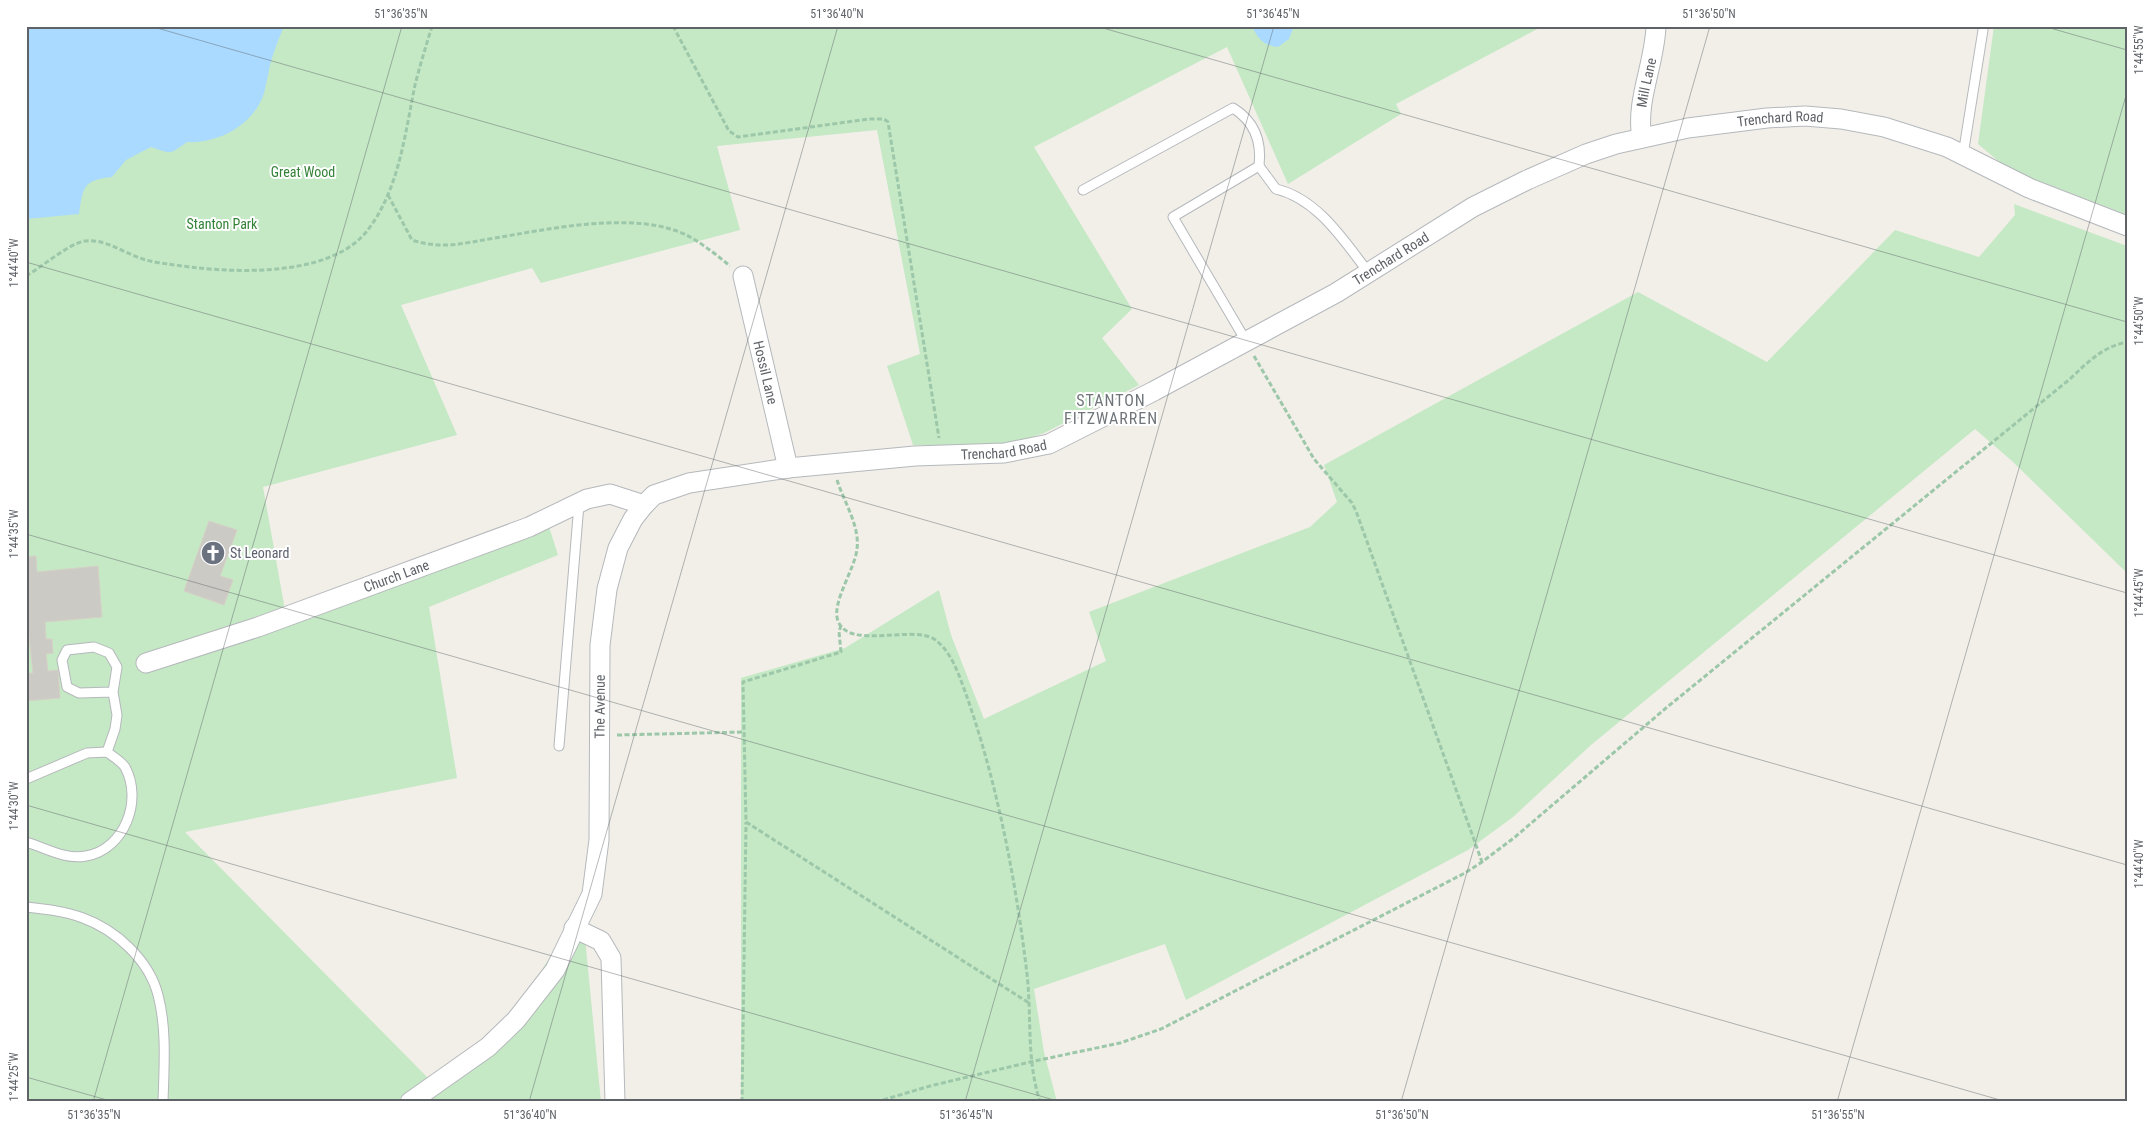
<svg xmlns="http://www.w3.org/2000/svg" width="2153" height="1128" font-family="'Roboto Condensed',sans-serif">
<style>
.green{fill:#c5e8c5}
.water{fill:#aadaff}
.building{fill:#cccac5;stroke:#d6d1c6}
.lines{fill:none;stroke-linecap:round;stroke-linejoin:round}
.lane-casing{stroke:#b5b8bc;stroke-width:11}
.street-casing{stroke:#b5b8bc;stroke-width:21}
.path{stroke:#9cc7a9;stroke-width:3;stroke-dasharray:5 2.5;stroke-linecap:butt}
.lane{stroke:#fff;stroke-width:9}
.street{stroke:#fff;stroke-width:19}
.ticks{fill:none;stroke:#5f6368;stroke-width:1;stroke-opacity:0.45}
.labels{text-anchor:middle;stroke-width:4;stroke-linejoin:round;paint-order:stroke}
.street-label{font-size:14px;fill:#5f6368;stroke:#fff}
.park-label{font-size:14px;fill:#348238;stroke:#fff}
.worship-label{font-size:14px;fill:#5b616d;stroke:#fff;text-anchor:start}
.quarter-label{font-size:16px;letter-spacing:1px;fill:#70757a;stroke:#fff}
.neatline{fill:none;stroke:#5f6368;stroke-width:2}
.ticks-label{font-size:12px;text-anchor:middle;fill:#5f6368}
</style>
<rect width="100%" height="100%" fill="#f1efe8"/>
<g class="green">
<path d="M26,26H1543L1396,104L1401,114L1288,184L1227,47L1034,147L1132,309L1102,338L1139,385L1044,433L1007,445H913L887,366L920,354L877,130L717,146L740,230L541,283L532,268L401,305L457,435L263,487L285,610L545,514L558,555L429,607L457,778L185,832L431,1081C459,1061 486,1040 509,1014C532,988 550,957 568,928L585,938L601,1102H26Z"/>
<path d="M1994,26H2127V215L2008,169L1978,144Z"/>
<path d="M2014,204L2127,246V573L2012,461L1975,429L1591,745L1513,817L1468,850L1186,1000L1165,944L1034,989L1044,1052L1057,1102H741V678L845,648L939,590L951,635L984,719L1106,661L1089,612L1310,527L1337,502L1324,465L1638,292L1767,362L1895,230L1979,257L2015,215Z"/>
</g>
<g class="water">
<path d="M26,26H284C278,41 272,55 269,70C267,78 266,86 264,93C254,125 218,144 187,142C169,155 172,154 151,147L126,160L112,177C83,180 83,187 79,214L26,219Z"/>
<path d="M1252,26H1294L1289,39L1278,47C1263,45 1258,39 1252,26Z"/>
</g>
<g class="building">
<path d="M209,521L237,530L220,576L233,580L224,605L184,591Z"/>
<path d="M36,556L37,572L98,566L102,617L45,622L46,639H52L53,653L46,654L48,671L58,670L60,698L26,701V673H33L28,628H26V557Z"/>
</g>
<g class="lines">
<g class="lane-casing">
<g id="lane">
<path d="M1963,155L1983,30"/>
<path d="M1083,190L1233,108C1254,121 1262,141 1259,166"/>
<path d="M1246,341L1173,217L1259,166L1276,189C1318,199 1344,241 1369,273"/>
<path d="M559,746L579,504"/>
<path d="M107,752L115,729L117,715L113,692L117,667L109,653L94,647L67,650L62,660L67,687L79,693L113,692"/>
<path d="M26,779L87,753L107,752C112,756 121,761 125,767C143,800 125,849 86,856C65,860 46,848 26,842"/>
<path d="M26,907C45,909 64,911 83,918C116,930 149,960 158,995C167,1029 164,1067 163,1102"/>
</g>
</g>
<g class="street-casing">
<g id="street">
<path id="s1" d="M1642,138C1635,102 1655,63 1656,26"/>
<path id="s2" d="M743,276L788,468"/>
<path id="s3" d="M146,663L258,627L529,527L587,499L610,494L644,505"/>
<path d="M574,928L601,941L611,958L615,1102"/>
<path id="s4" d="M410,1102L488,1047L516,1020L555,970L592,894L599,840L600,645L607,589L618,548L633,519L644,505L654,495L689,483L788,468L915,456L1004,453L1049,444L1154,391L1336,293L1473,207L1527,180L1586,154L1616,144L1688,128L1767,118L1805,116L1841,119L1884,127L1947,147L2029,188L2127,226"/>
</g>
</g>
<g class="path">
<path d="M673,26L729,131L738,137L869,119H884L888,122L939,438"/>
<path d="M388,195L412,240C442,250 464,243 495,238C549,229 640,209 690,237C704,245 718,256 730,266"/>
<path d="M26,276C42,267 68,244 85,241C105,238 127,255 146,260C153,262 161,263 168,264C224,273 328,280 367,231C399,190 405,134 415,85C420,65 426,46 432,26"/>
<path d="M1254,356L1314,459L1352,503L1356,511L1482,862"/>
<path d="M837,480C844,502 860,526 857,549C855,569 831,603 838,621C849,650 911,625 934,639C952,651 960,678 967,697C998,786 1016,882 1027,974C1032,1020 1026,1057 1040,1102"/>
<path d="M841,625L839,632L841,652L743,682L746,822L1029,1003"/>
<path d="M617,735L744,732"/>
<path d="M742,1102L746,822"/>
<path d="M876,1102L930,1086L1030,1062L1120,1043L1161,1029L1465,873L1482,862L1515,837L1666,708L2070,379C2088,362 2102,347 2127,342"/>
</g>
<use href="#lane" class="lane"/>
<use href="#street" class="street"/>
</g>
<path class="ticks" d="M150,26L2127,593M1096,26L2127,322M2043,26L2127,50M26,262L2127,865M26,534L2007,1102M26,805L1061,1102M26,1077L114,1102M93,1102L402,26M529,1102L838,26M965,1102L1274,26M1401,1102L1710,26M1837,1102L2127,92"/>
<defs>
<g id="church-disc" transform="scale(1.25)"><circle r="9.5" fill="#6b7280" stroke="#fff"/><path d="M-1.2-6h2.4v3.5h3.3v2.4h-3.3V6h-2.4V-.1h-3.3v-2.4h3.3Z" fill="#fff"/></g>
</defs>
<g fill-rule="evenodd">
<use href="#church-disc" x="213" y="553"/>
</g>
<g class="labels">
<g class="street-label">
<text dy="5" stroke="none"><textPath href="#s1" startOffset="56">Mill Lane</textPath></text>
<text dy="5" stroke="none"><textPath href="#s4" startOffset="1904">Trenchard Road</textPath></text>
<text dy="5" stroke="none"><textPath href="#s4" startOffset="1484">Trenchard Road</textPath></text>
<text dy="5" stroke="none"><textPath href="#s2" startOffset="99">Hossil Lane</textPath></text>
<text dy="5" stroke="none"><textPath href="#s4" startOffset="1049">Trenchard Road</textPath></text>
<text dy="5" stroke="none"><textPath href="#s3" startOffset="265">Church Lane</textPath></text>
<text dy="5" stroke="none"><textPath href="#s4" startOffset="470">The Avenue</textPath></text>
</g>
<g class="park-label">
<text x="303" y="177">Great Wood</text>
<text x="222" y="229">Stanton Park</text>
</g>
<g class="worship-label">
<text x="230" y="558">St Leonard</text>
</g>
<g class="quarter-label">
<text x="1111" y="406">STANTON<tspan x="1111" dy="18">FITZWARREN</tspan></text>
</g>
</g>
<rect width="2153" height="1128" fill="none" stroke="#ffffff" stroke-width="55"/>
<rect x="28" y="28" width="2098" height="1072" class="neatline"/>
<g class="ticks-label">
<text x="401" y="18">51°36'35"N</text>
<text x="837" y="18">51°36'40"N</text>
<text x="1273" y="18">51°36'45"N</text>
<text x="1709" y="18">51°36'50"N</text>
<text transform="translate(2139 50) rotate(-90)" y="4">1°44'55"W</text>
<text transform="translate(14 263) rotate(-90)" y="4">1°44'40"W</text>
<text transform="translate(2139 321) rotate(-90)" y="4">1°44'50"W</text>
<text transform="translate(14 534) rotate(-90)" y="4">1°44'35"W</text>
<text transform="translate(2139 593) rotate(-90)" y="4">1°44'45"W</text>
<text transform="translate(14 806) rotate(-90)" y="4">1°44'30"W</text>
<text transform="translate(2139 864) rotate(-90)" y="4">1°44'40"W</text>
<text transform="translate(14 1077) rotate(-90)" y="4">1°44'25"W</text>
<text x="94" y="1119">51°36'35"N</text>
<text x="530" y="1119">51°36'40"N</text>
<text x="966" y="1119">51°36'45"N</text>
<text x="1402" y="1119">51°36'50"N</text>
<text x="1838" y="1119">51°36'55"N</text>
</g>
</svg>
